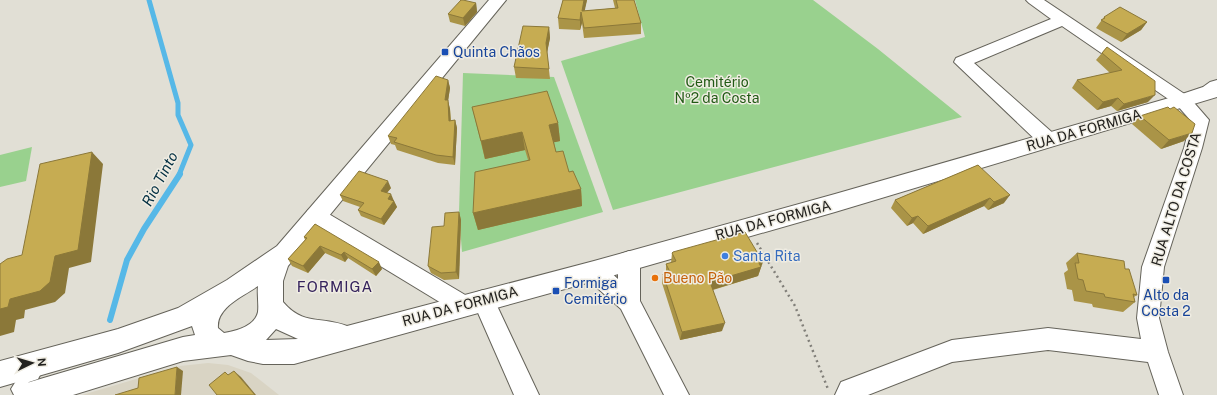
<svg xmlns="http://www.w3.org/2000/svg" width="1217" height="395" font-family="'Public Sans',sans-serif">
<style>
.built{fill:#d9d4c4}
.green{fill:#99d18e}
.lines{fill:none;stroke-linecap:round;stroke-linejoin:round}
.stream-far1{stroke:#56b8e7;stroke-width:5}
.stream{stroke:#56b8e7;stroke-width:6}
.lane-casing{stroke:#65635a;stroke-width:2}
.street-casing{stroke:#65635a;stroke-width:2}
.secondary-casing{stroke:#65635a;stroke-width:2}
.path{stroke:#817f79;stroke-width:2.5;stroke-dasharray:2 3.5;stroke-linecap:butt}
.lane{fill:#fff;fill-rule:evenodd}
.street{fill:#fff;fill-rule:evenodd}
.secondary{fill:#fff;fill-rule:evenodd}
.wall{fill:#aa9447}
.shaded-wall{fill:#8b7839}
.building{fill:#c6ac52;stroke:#8b7839}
.transit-dot{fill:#1a4fb4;stroke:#efece2;stroke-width:1.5}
.shop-dot{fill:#3f7fe0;stroke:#efece2;stroke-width:1.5}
.food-dot{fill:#e8710a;stroke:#efece2;stroke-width:1.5}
.labels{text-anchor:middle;stroke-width:3;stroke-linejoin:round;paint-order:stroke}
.transit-label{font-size:14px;fill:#164399;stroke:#efece2;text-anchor:start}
.park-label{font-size:14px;fill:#225a15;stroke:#efece2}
.street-label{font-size:14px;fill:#23221f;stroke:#efece2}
.shop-label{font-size:14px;fill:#366cbe;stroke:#efece2;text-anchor:start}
.food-label{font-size:14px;fill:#c56008;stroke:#efece2;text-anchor:start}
.water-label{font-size:15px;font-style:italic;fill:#012e41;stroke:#efece2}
.neighbourhood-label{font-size:15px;letter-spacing:1px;fill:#35235d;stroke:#efece2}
</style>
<rect width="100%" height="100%" fill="#e1dfd5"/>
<path class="built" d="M208,363L228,365L251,373L279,395H82L180,366Z"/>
<g class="green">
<path d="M635,0H813L878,49L962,117L613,210L561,61L645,37Z"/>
<path d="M463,73L554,77L603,212L462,252L459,213Z"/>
<path d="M32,147L26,181L0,187V155Z"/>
</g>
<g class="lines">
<path class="stream-far1" d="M149,0L178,103V115L191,145L179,175"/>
<path class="stream" d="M110,320L127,260L144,229L180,174"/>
<g class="lane-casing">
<path id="lane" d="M34,369L38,371L40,375L38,379L29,382L24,390L26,395H14L11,389L21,373Z"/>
</g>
<g class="street-casing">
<g id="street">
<path d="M1026,0H1044L1189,97L1209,120L1202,148L1164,267L1159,318L1168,352L1183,395H1159L1148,362L1048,350L952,362L868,395H835L841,382L952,340L1048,328L1141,339L1137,318L1142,267L1184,148L1191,121L1177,105L1062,26L974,63L1055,135L1057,140L1055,145L1048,147L1041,145L954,62L956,58L1051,19L1029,3Z"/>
<path d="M315,208L322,210L472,299L475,293L483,290L491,293L539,395H514L475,306L472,312L464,315L456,312L308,222L305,216L308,210Z"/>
<path d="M629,251L637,254L640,260V301L689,395H664L621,309L586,278L583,271L586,264C600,259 608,270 618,279V260L621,254Z"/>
</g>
</g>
<g class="secondary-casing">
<path id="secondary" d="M489,0H506L288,266L283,281V302C303,326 322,316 347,326L594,261L835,194L1176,96L1203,87L1210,82L1217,80V97L835,212L594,281L294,364H263L248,361L231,355L183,361L73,395H16L20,386L30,382L183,337L195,335L192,326L118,353L0,387V361L118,329L178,308L227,280L277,246ZM258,286C257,295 259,303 258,312C255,326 236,331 224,333L218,328C216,307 244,296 258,286ZM276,329L298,339L266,340Z"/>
</g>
<path class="path" d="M757,243L795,306L828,389"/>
<use href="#lane" class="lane"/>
<use href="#street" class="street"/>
<use href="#secondary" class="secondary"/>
</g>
<g class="wall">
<path d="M563,0H587L584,11L615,8L613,0H634L641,23V34L584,38L582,23L580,30L559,29L558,18Z"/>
<path d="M476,3L477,12L465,26L450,22L448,14Z"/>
<path d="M1104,17L1147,22L1141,30L1121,42L1096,28Z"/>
<path d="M549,27L550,38L547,52L550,79L516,78L514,67Z"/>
<path d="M1107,47L1148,102L1117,111L1111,106L1097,110L1072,88L1077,80L1110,73L1096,60Z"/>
<path d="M448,80L450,88L448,101L450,109L451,121L455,120L457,128L455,165L438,163L397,150L395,145L391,144L388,136Z"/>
<path d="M472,107L558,123L560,141L554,142L556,152L581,189L582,206L478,230L473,213L528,160L525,150L485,159Z"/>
<path d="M1140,116L1184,141L1161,149L1132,124Z"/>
<path d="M978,165L1004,203L988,210L984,206L923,234L913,223L907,226L891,208L895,200Z"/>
<path d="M391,188L387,193L394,201L397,207L384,225L361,216L358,210L360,207L343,201L340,195Z"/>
<path d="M459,212L461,220L459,279L444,280L431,273L428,266L444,226Z"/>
<path d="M315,224L382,269L376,276L348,258L345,262L325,253L308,273L292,266L288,259L305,240L304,237Z"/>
<path d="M672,253L761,267L758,276L713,290L722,331L680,340L662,283L663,274H666V264L671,263Z"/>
<path d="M1077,253L1125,269L1137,295L1134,297L1135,302L1123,312L1093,307L1092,304L1074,301L1072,290L1067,289L1064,273L1068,270L1066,263Z"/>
</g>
<g class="shaded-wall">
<path d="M584,0H587L583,19L582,11Z"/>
<path d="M476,3L477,12L465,26L463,18Z"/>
<path d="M581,12L582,23L580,30V20Z"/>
<path d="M1147,22L1141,30L1121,42L1127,34Z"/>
<path d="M549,27L550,38L547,53L546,43Z"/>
<path d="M448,80L450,88L448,101L450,109L451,130L445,100Z"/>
<path d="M1155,95L1148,102L1117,111L1124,104Z"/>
<path d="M1118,98L1111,106L1097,110L1103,102Z"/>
<path d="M455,120L457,128L455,165L453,157Z"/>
<path d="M558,123L560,141L551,143L549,125Z"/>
<path d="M522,132L525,150L485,159L481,141Z"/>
<path d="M1192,133L1184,141L1161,149L1169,140Z"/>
<path d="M92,152L103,164L91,262L69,268L65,293L55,302L25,310L24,318L16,320L14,332L0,336V309L55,256Z"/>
<path d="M388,181L391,188L383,197L381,191Z"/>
<path d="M581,189L582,206L478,230L473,213Z"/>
<path d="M391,194L394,201L390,205L388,199Z"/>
<path d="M1010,195L1004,203L988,210L994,202Z"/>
<path d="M990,198L984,206L923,234L928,226Z"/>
<path d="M394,201L397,207L384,225L381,219Z"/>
<path d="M459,212L461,220L459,279L456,272Z"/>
<path d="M918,216L913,223L907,226L912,218Z"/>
<path d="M320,246L325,253L308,273L303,266Z"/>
<path d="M344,252L348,258L345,262L341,255Z"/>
<path d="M379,262L382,269L376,276L372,269Z"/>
<path d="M763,262L758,276L708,291L710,282Z"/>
<path d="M725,323L722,331L680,340L682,332Z"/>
<path d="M177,367L183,371L181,395H175Z"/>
<path d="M234,371L241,377L256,395H255Z"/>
</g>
<g class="building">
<path d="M461,0H463L476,3L463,18L448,14Z"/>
<path d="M563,0H584L582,11L618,8L616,0H634L641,23L584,28L581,12L580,20L558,18Z"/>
<path d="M1120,7L1147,22L1127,34L1101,20L1105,18L1104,17Z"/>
<path d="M523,26L549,27L546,43L549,69L514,67Z"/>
<path d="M1107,47L1155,81V95L1124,104L1118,98L1103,102L1077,80L1122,70L1102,53Z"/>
<path d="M436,76L448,80L445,100H448L449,121L455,120L453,157L436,155L394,142L397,138L388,136Z"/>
<path d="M547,91L558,123L549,125L556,152L563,151L569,172L573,171L581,189L473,213L475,172L530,160L522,132L481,141L472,107Z"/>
<path d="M1168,107L1170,109L1174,107L1195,124L1192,133L1169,140L1140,116Z"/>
<path d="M92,152L78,250L55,256L50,282L40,291L10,299L8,307L0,309V264L7,259L22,255L40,164Z"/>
<path d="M978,165L1010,195L994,202L990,198L928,226L918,216L912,218L895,200Z"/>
<path d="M359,171L388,181L381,191L391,194L388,199L394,201L381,219L358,210L364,203L340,195Z"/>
<path d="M459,212L456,272L441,273L428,266L432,227L444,226L445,213Z"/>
<path d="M315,224L379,262L372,269L344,252L341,255L320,246L303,266L288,259L307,238L304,237Z"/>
<path d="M745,232L763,262L759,263L761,267L710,282L725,323L682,332L663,274L670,272L666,264L676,261L672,253L673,252Z"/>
<path d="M1077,253L1124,261L1125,269H1129L1137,295L1133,294L1135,302L1105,297L1104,294L1086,291L1083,280L1078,279L1075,263H1079Z"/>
<path d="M177,367L175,395H115L138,388L139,378Z"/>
<path d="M234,371L255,395H217L209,385L225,372L228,375Z"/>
</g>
<g class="transit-dot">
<rect x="441" y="48" width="8" height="8" rx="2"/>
<rect x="1162" y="276" width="8" height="8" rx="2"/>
<rect x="552" y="287" width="8" height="8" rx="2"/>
</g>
<circle class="shop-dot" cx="725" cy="256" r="4"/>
<circle class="food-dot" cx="655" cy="278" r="4"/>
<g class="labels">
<g class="transit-label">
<text x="453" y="57">Quinta Chãos</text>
<text x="564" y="288">Formiga<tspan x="564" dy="16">Cemitério</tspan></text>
<text x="1166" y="300" text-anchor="middle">Alto da<tspan x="1166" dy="16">Costa 2</tspan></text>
</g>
<g class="park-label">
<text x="717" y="87">Cemitério<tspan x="717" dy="16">Nº2 da Costa</tspan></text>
</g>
<g class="street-label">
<text transform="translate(1084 130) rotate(-16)" y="5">RUA DA FORMIGA</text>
<text transform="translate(1176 199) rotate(-73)" y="5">RUA ALTO DA COSTA</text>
<text transform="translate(773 220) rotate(-15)" y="5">RUA DA FORMIGA</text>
<text transform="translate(460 306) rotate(-15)" y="5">RUA DA FORMIGA</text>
</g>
<g class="shop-label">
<text x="733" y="261">Santa Rita</text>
</g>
<g class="food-label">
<text x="663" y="283">Bueno Pão</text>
</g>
<g class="water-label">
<text transform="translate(160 179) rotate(-62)" y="5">Rio Tinto</text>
</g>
<g class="neighbourhood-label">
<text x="335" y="292">FORMIGA</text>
</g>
</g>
<g transform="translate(32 363) rotate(85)" stroke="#efece2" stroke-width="3" paint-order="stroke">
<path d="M0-3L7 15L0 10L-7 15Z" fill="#23221f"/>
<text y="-6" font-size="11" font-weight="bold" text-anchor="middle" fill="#23221f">N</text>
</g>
</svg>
